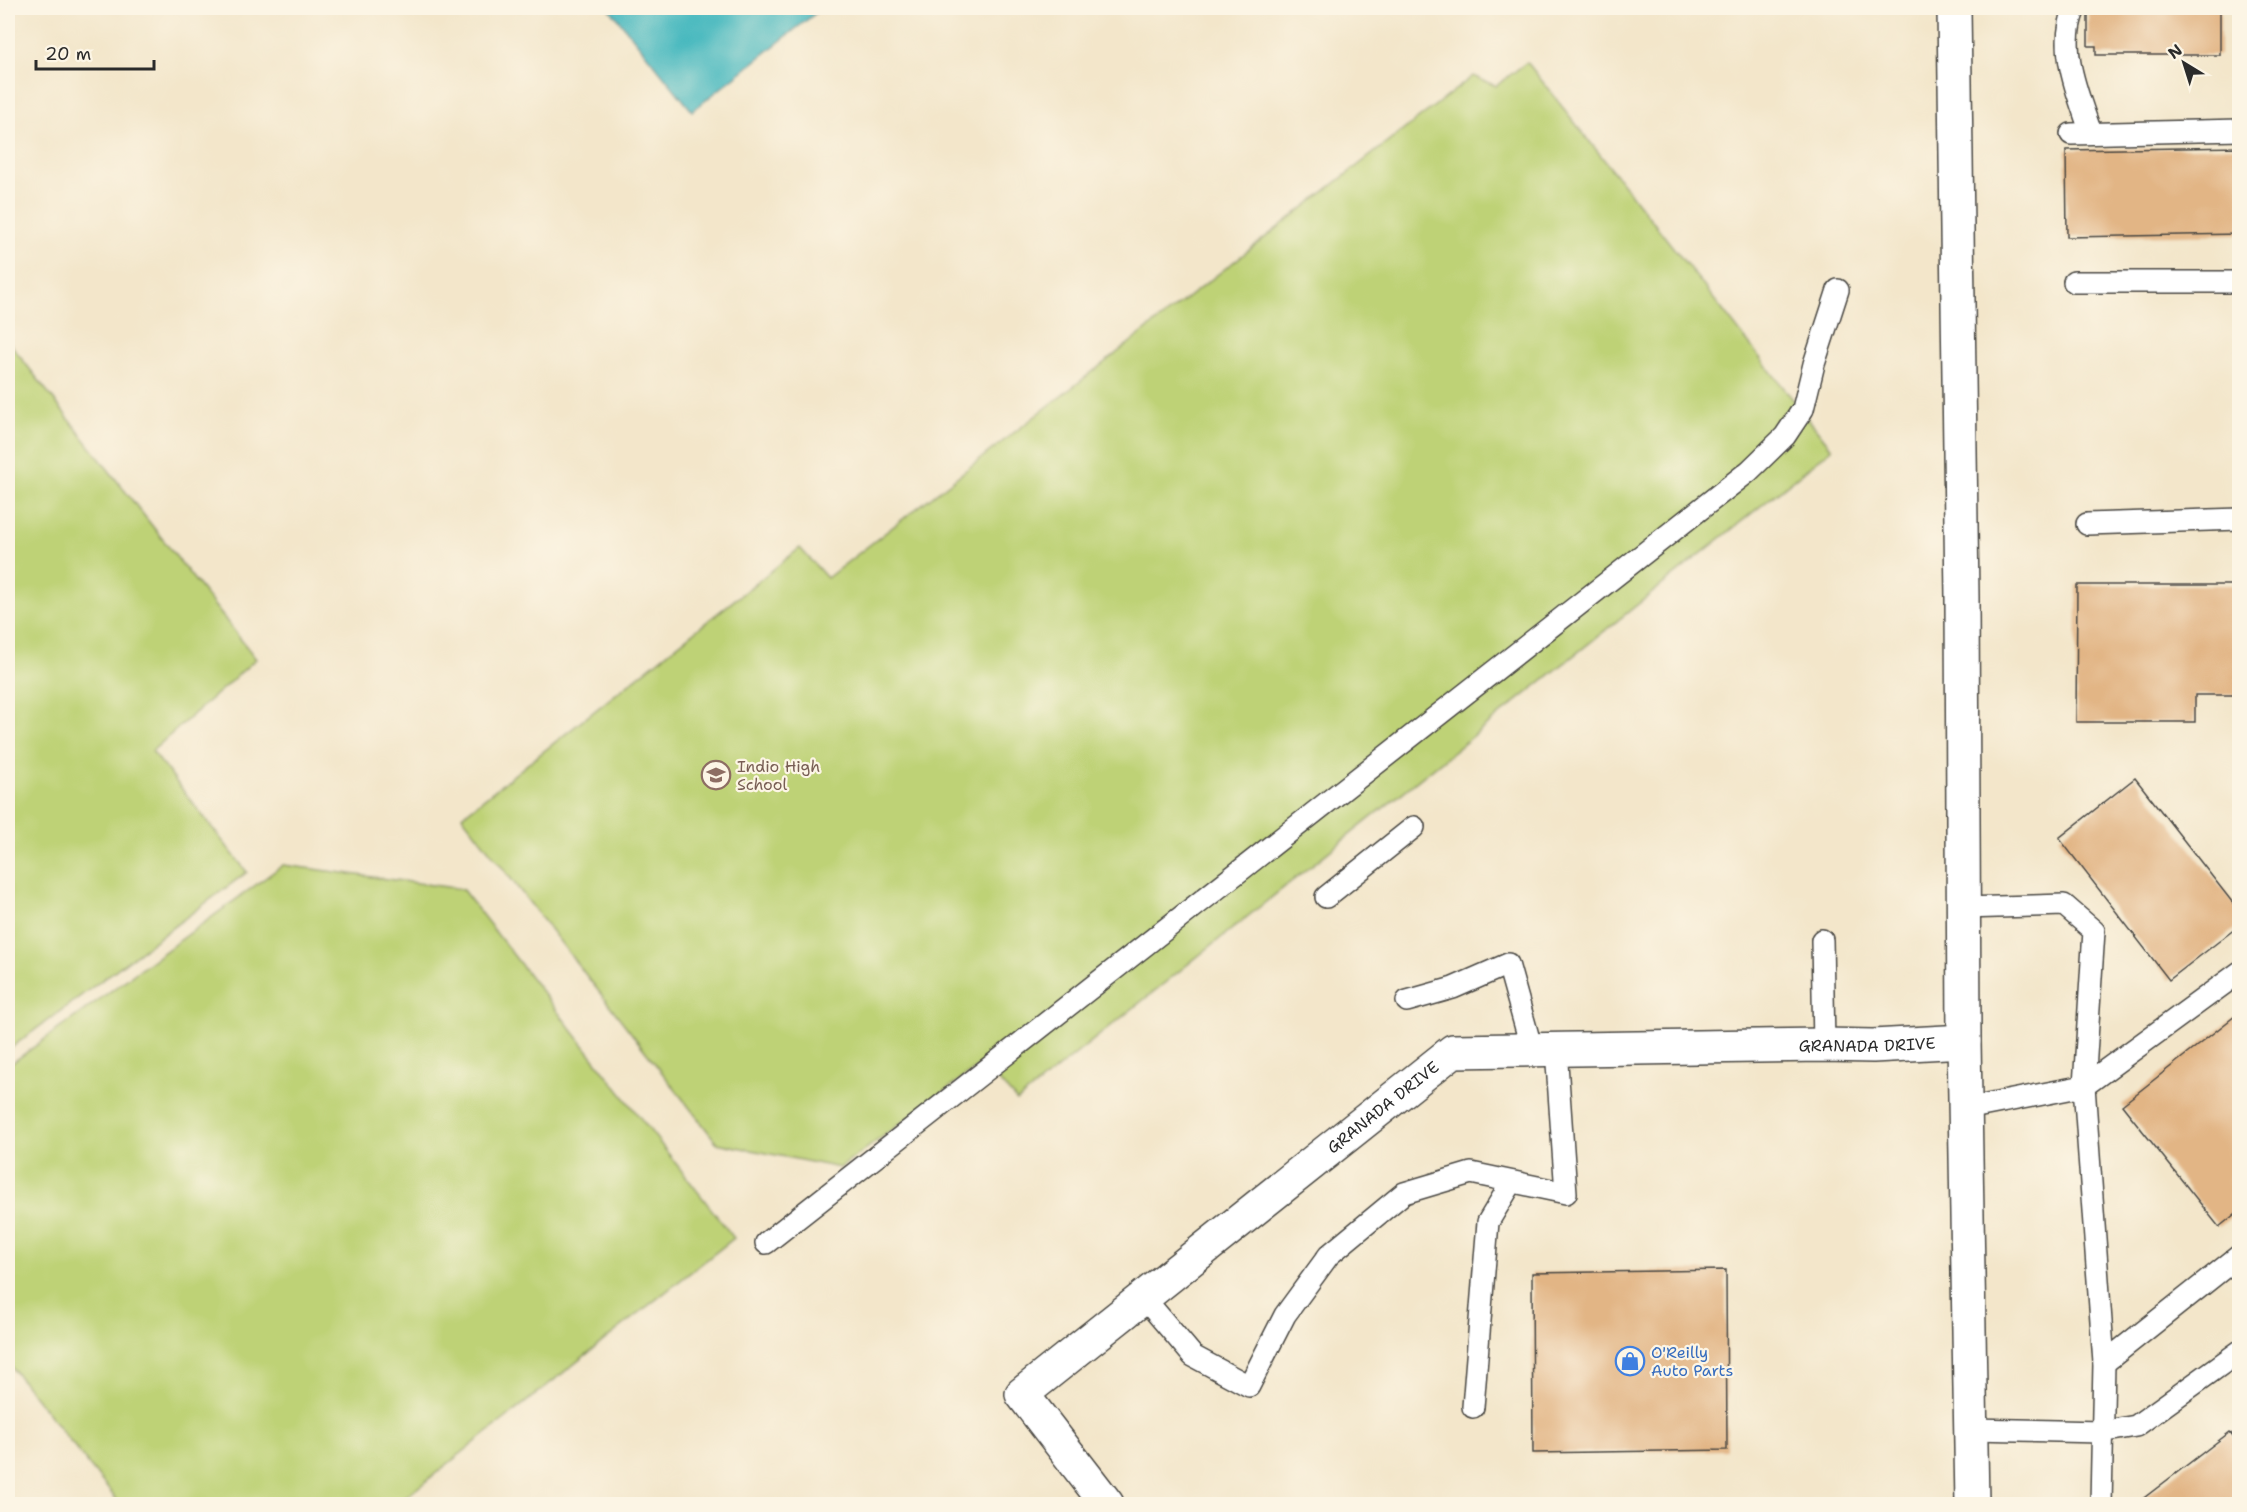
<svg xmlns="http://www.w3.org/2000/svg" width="2247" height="1512" font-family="'Shantell Sans',sans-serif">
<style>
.green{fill:#bed276;stroke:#747e50;stroke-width:1.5}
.water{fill:#4ab9bf;stroke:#3a7275;stroke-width:1.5}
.building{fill:#e2b585}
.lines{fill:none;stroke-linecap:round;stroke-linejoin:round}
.service-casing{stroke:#494743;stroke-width:24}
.minor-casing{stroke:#494743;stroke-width:36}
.primary-casing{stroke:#494743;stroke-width:36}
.service{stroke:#fff;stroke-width:21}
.minor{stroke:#fff;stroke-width:33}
.primary{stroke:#fff;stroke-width:33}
.labels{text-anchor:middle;stroke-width:4.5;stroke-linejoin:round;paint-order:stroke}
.education-label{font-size:16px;fill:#785e54;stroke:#fcf5e5;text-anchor:start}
.street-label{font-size:16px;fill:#2b2b2b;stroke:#fcf5e5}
.shop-label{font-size:16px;fill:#366cbe;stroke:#fcf5e5;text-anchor:start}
</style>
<rect width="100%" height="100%" fill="#fcf5e5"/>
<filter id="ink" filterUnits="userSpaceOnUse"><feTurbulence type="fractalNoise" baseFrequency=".0167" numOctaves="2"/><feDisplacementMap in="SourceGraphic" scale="12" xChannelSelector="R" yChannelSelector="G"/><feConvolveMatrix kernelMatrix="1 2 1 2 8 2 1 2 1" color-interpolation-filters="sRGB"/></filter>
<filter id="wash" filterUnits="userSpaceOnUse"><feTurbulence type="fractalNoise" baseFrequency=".008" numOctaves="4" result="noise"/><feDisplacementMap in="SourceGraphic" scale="24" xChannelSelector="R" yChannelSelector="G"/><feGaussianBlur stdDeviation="1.35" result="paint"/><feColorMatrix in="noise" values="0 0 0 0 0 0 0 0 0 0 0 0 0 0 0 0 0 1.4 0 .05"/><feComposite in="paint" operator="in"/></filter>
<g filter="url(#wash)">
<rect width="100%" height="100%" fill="#f3e6ca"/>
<g class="green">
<path d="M1527,62L1832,449L1017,1101L983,1063L840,1168L717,1143L462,816L800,548L827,578L1473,76L1496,86Z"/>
<path d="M8,341L256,659L152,751L247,872L8,1050Z"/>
<path d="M283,865L462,889L734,1238L397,1504H120L8,1363V1066Z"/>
</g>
<path class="water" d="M609,8H822L692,111Z"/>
<g id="blocks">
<g class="building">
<path d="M2096,8H2220V55H2096V46H2088V11L2096,12Z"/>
<path d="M2240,147V234L2067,237L2066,150Z"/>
<path d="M2077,585H2240V695H2195V722H2076Z"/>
<path d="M2135,778L2240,912V925L2169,980L2059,838Z"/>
<path d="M2240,1012V1210L2219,1227L2122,1105Z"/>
<path d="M1726,1270L1727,1450L1533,1453L1532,1273Z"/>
<path d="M2230,1432L2240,1445V1504H2136Z"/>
</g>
</g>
</g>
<g filter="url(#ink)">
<use href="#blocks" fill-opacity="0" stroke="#494743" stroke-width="1.5"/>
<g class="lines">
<g class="service-casing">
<g id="service">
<path d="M2075,8C2057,48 2078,94 2091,133"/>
<path d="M2071,134L2240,130"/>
<path d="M2074,282H2240"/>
<path d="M2087,524L2240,519"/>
<path d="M1326,897L1414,827"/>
<path d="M1963,908L2064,905L2094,931L2084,1086L2104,1363L2101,1504"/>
<path d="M1822,940L1824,1045"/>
<path d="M1407,1001L1453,988L1508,964L1532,1050"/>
<path d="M1966,1109L2084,1086L2240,972"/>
<path d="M766,1243L1749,471L1785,436L1803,409L1814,364L1838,290"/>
<path d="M1144,1298L1193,1356L1249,1386L1285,1315L1329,1255L1404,1193L1471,1173L1566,1193L1556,1049"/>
<path d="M2104,1363L2240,1255"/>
<path d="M1473,1407L1488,1222L1512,1182"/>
<path d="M1972,1429L2101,1432L2136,1426L2240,1351"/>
</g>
</g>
<g class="minor-casing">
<g id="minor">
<path id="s1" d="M1107,1504L1022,1394L1453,1051L1824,1045L1873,1046L1964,1041"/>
</g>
</g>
<g class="primary-casing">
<path id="primary" d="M1954,8L1962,598L1964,1041L1972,1504"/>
</g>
<use href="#service" class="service"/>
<use href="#minor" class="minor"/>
<use href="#primary" class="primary"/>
</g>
</g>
<defs>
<g id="school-ring" transform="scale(1.5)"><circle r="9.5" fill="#fcf5e5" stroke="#8d6e63" stroke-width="1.5"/><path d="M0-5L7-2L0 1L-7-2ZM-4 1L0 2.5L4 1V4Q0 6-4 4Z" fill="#8d6e63"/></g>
<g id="shop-ring" transform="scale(1.5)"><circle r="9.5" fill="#fcf5e5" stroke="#3f7fe0" stroke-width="1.5"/><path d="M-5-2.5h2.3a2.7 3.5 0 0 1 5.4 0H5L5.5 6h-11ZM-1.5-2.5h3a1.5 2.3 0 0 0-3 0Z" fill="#3f7fe0"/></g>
</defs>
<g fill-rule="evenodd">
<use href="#school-ring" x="716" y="775"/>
<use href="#shop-ring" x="1630" y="1361"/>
</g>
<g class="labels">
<g class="education-label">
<text x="737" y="772">Indio High<tspan x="737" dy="18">School</tspan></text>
</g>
<g class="street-label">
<text dy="6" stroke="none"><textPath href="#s1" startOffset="1104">GRANADA DRIVE</textPath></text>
<text dy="6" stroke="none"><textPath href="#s1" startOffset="600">GRANADA DRIVE</textPath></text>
</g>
<g class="shop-label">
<text x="1651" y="1358">O'Reilly<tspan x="1651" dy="18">Auto Parts</tspan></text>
</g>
</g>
<rect width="2247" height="1512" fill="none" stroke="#fcf5e5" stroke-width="30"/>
<g transform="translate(2184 63) rotate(322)" stroke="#fcf5e5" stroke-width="4.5" paint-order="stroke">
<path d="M0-4.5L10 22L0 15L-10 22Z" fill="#2b2b2b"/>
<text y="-9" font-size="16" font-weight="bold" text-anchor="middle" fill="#2b2b2b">N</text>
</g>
<path d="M36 60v9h118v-9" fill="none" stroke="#2b2b2b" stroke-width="3"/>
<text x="45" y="60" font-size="18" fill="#2b2b2b" stroke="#fcf5e5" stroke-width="4.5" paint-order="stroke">20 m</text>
</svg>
